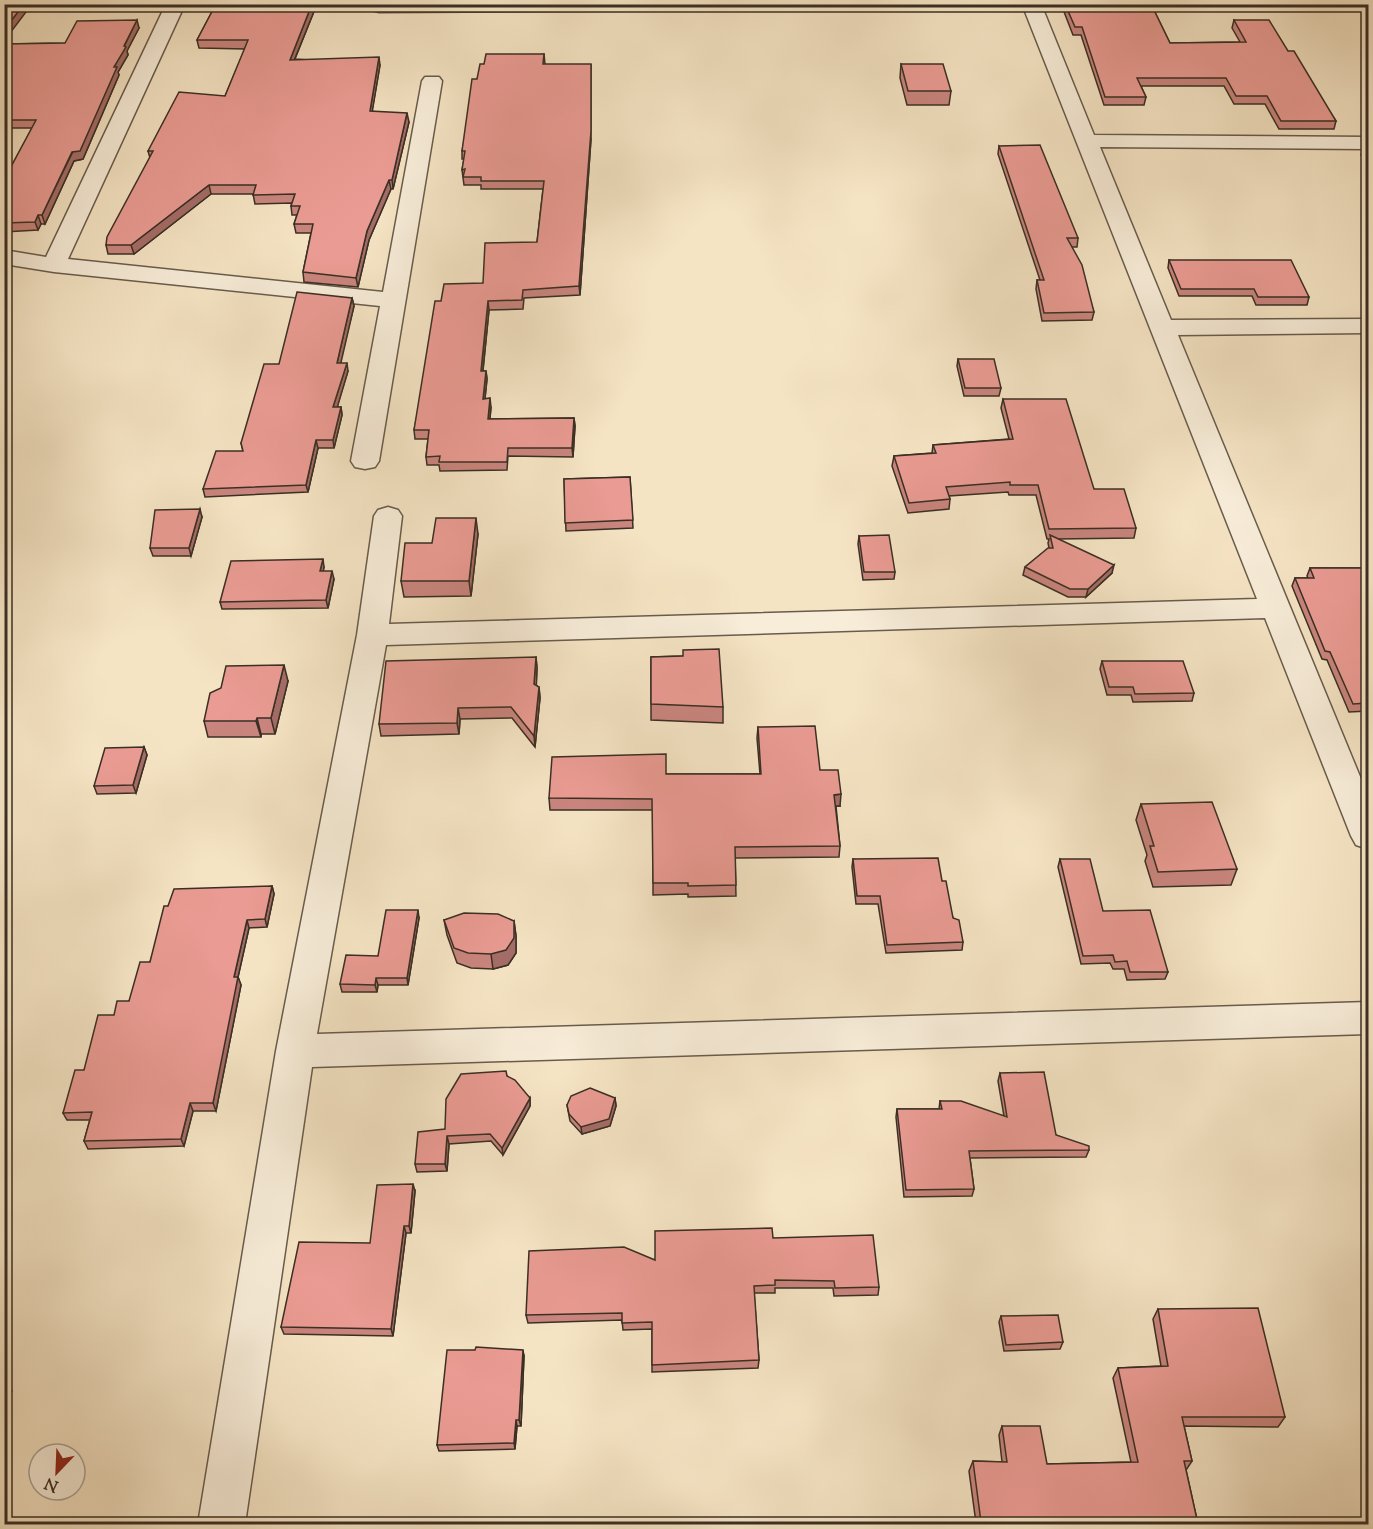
<svg xmlns="http://www.w3.org/2000/svg" width="1373" height="1529" font-family="'Sorts Mill Goudy',serif">
<style>
.lines{fill:none;stroke-linecap:round;stroke-linejoin:round}
.street-casing{stroke:#695c4c;stroke-width:3}
.street{fill:#f8edd9;fill-rule:evenodd}
.wall{fill:#c9857e;stroke:#3a2f24;stroke-width:1.5}
.shaded-wall{fill:#a46c67;stroke:#3a2f24;stroke-width:1.5}
.building{fill:#ea9b93;stroke:#3a2f24;stroke-width:1.5}
</style>
<rect width="100%" height="100%" fill="#f5e4c4"/>
<filter id="stains"><feTurbulence type="fractalNoise" baseFrequency=".00333" numOctaves="4"/><feColorMatrix values="0 0 0 0 .2 0 0 0 0 .09 0 0 0 0 .02 0 0 0 .5 -.17"/></filter>
<radialGradient id="worn" r=".72"><stop offset=".6" stop-color="#630" stop-opacity="0"/><stop offset="1" stop-color="#630" stop-opacity=".3"/></radialGradient>
<g class="lines">
<g class="street-casing">
<g id="street">
<path d="M166,4H185L68,259L383,292L422,81L425,77H439L442,81L379,461L375,467L365,469L355,467L351,461L380,306L54,272L4,264V250L46,257Z"/>
<path d="M371,4H720L711,10L379,12L372,10Z"/>
<path d="M1022,4H1041L1094,135L1368,137V149L1100,147L1171,320L1368,319V333L1178,335L1368,796V849L1356,845L1351,836L1265,618L386,645L317,1034L1368,1002V1034L312,1067L245,1524H198L276,1051L357,635L374,516L378,510L388,507L398,510L402,516L389,624L1257,599Z"/>
</g>
</g>
<use href="#street" class="street"/>
</g>
<g class="wall">
<path d="M216,4H317L295,59L380,65L372,111L409,122L393,189H391L369,240L358,287L304,282L303,272L311,233H296L294,224L297,215H292L291,206L292,203L255,204L253,194H211L134,254H108L106,245L150,158L148,151L225,96L245,49L199,48L197,40Z"/>
<path d="M1061,4H1151L1170,43L1240,42L1232,28L1234,20L1288,51L1336,121L1334,129H1279L1265,104H1234L1224,86H1141L1146,97L1144,105H1104L1081,35H1073Z"/>
<path d="M139,28L127,51L128,55L118,72L119,75L83,159L74,161L45,224H41L38,230L4,232V180L32,128H4V44L65,43Z"/>
<path d="M544,54L545,64L591,139L580,295L524,298L523,309L489,310L483,371H486L487,379L485,399L491,407L490,419L574,418L575,426L573,457L508,456L507,470L440,471L439,465H427L426,457L428,439H415L414,430L441,301L483,283L537,242L543,189H481V185H464L462,170L464,159H462V151L477,79L484,64Z"/>
<path d="M901,64L951,91L949,105H907L900,78Z"/>
<path d="M1366,141H1368V167L1361,155Z"/>
<path d="M999,146L1078,238L1077,247H1072L1094,312L1092,320L1042,321L1036,289L1037,280H1040L998,154Z"/>
<path d="M1169,260L1309,297L1307,305H1256L1252,296H1179L1168,268Z"/>
<path d="M352,298L354,306L340,363L348,371L337,407H341L342,415L334,448H318L308,492L205,497L203,489L243,451L241,443L279,364Z"/>
<path d="M958,359L1001,388L999,396H964L957,366Z"/>
<path d="M1003,399L1094,489L1136,528L1134,538L1058,539L1112,573L1086,597H1068L1023,575L1025,567L1049,548L1048,543L1049,539H1047L1036,495H1009L1008,492L949,496L950,499L949,509L908,513L892,466L894,456L932,453L933,445L1009,439L1001,408Z"/>
<path d="M630,477L633,528L566,531L564,479Z"/>
<path d="M202,517L191,556H153L150,548Z"/>
<path d="M478,534L471,596L404,597L401,581L432,543Z"/>
<path d="M859,536L895,572L894,579L863,580L858,544Z"/>
<path d="M324,567L323,571L334,579L328,608L222,609L220,602Z"/>
<path d="M1310,568H1368V711L1349,712L1327,660L1322,659L1292,586L1295,578H1308L1307,576Z"/>
<path d="M683,656L723,707V723L651,720V657Z"/>
<path d="M536,657L537,668L536,686L539,687L540,698L535,747L512,718L460,719L459,734L381,736L379,724Z"/>
<path d="M1102,661L1194,693L1192,701L1133,702L1131,695H1107L1100,669Z"/>
<path d="M288,681L275,734H261V737H208L204,721Z"/>
<path d="M758,727L820,770L840,806H836L840,846L839,857L735,858L736,896L688,897V894L653,895V810H550L549,798L666,774H760L757,738Z"/>
<path d="M144,747L147,755L136,793L97,794L94,786Z"/>
<path d="M1141,804L1237,869L1231,885L1153,887L1145,861L1147,855L1136,820Z"/>
<path d="M853,859L942,881L953,918L963,942L962,950L886,953L878,904H856L852,867Z"/>
<path d="M1060,859L1103,911L1168,972L1165,979L1127,980L1124,969H1113L1110,963L1081,964L1058,867Z"/>
<path d="M272,886L274,894L267,927L249,928L238,977L241,985L216,1111H193L184,1146L88,1149L84,1141L90,1120H67L63,1113L84,1070L114,1015L129,1001L150,962L168,906Z"/>
<path d="M419,918L408,985H378L377,992H342L340,984L378,956Z"/>
<path d="M444,920L514,921L516,936V953L508,965L493,969L471,968L457,963L447,935Z"/>
<path d="M1000,1073L1056,1135L1089,1150L1086,1157L970,1158L974,1189L972,1196L904,1197L896,1117L897,1109H939L940,1101L1004,1116L998,1081Z"/>
<path d="M507,1076L530,1098V1106L503,1155L491,1141L449,1144L447,1171L417,1172L415,1164L445,1129Z"/>
<path d="M615,1098L616,1106L610,1126L582,1134L570,1121L567,1105Z"/>
<path d="M415,1191L411,1233H406L393,1336L284,1334L281,1327L370,1243Z"/>
<path d="M773,1238L879,1287L878,1295L834,1296L833,1288H775V1293H754L759,1360L758,1368L652,1372V1329L623,1330L622,1320L528,1323L526,1315L655,1260Z"/>
<path d="M1158,1309L1285,1417L1278,1427L1184,1426L1192,1461L1186,1470L1198,1524L976,1523L969,1471L973,1461L1002,1462L999,1435L1002,1426L1047,1464L1131,1462L1113,1378L1118,1368L1161,1366L1153,1319Z"/>
<path d="M1001,1316L1063,1342L1060,1349L1004,1351L999,1322Z"/>
<path d="M524,1356L521,1426H517L515,1449L439,1451L437,1445Z"/>
</g>
<g class="shaded-wall">
<path d="M24,4H32L4,41V30Z"/>
<path d="M312,4H317L291,68L290,60Z"/>
<path d="M137,20L139,28L127,51L128,55L118,72L119,75L83,159L74,161L45,224L42,215Z"/>
<path d="M379,57L380,65L371,119L370,111Z"/>
<path d="M591,64V139L580,295L579,286Z"/>
<path d="M407,113L409,122L393,189L392,180Z"/>
<path d="M389,180L391,189L369,240L358,287L356,278L367,231Z"/>
<path d="M209,185L211,194L134,254L131,245Z"/>
<path d="M38,215L41,224L38,230L35,222Z"/>
<path d="M352,298L354,306L339,371L337,363Z"/>
<path d="M488,301L489,310L482,379L481,371Z"/>
<path d="M347,363L348,371L335,415L333,407Z"/>
<path d="M486,371L487,379L484,407L483,399Z"/>
<path d="M490,398L491,407L489,427L488,419Z"/>
<path d="M341,407L342,415L334,448L333,440Z"/>
<path d="M574,418L575,426L573,457L572,448Z"/>
<path d="M316,440L318,448L308,492L306,485Z"/>
<path d="M200,509L202,517L191,556L189,548Z"/>
<path d="M476,518L478,534L471,596L469,581Z"/>
<path d="M323,559L324,567L322,579L320,571Z"/>
<path d="M1114,565L1112,573L1086,597L1088,589Z"/>
<path d="M332,571L334,579L328,608L326,600Z"/>
<path d="M536,657L537,668L536,696L534,684Z"/>
<path d="M284,665L288,681L275,734L271,718Z"/>
<path d="M539,687L540,698L535,747L534,736Z"/>
<path d="M458,708L460,719L459,734L457,723Z"/>
<path d="M257,718L261,734V737L256,721Z"/>
<path d="M144,747L147,755L136,793L133,785Z"/>
<path d="M841,794L840,806H833L834,795Z"/>
<path d="M272,886L274,894L267,927L265,919Z"/>
<path d="M418,910L419,918L408,985L407,978Z"/>
<path d="M247,920L249,928L238,977L241,985L216,1111L213,1103L234,977Z"/>
<path d="M514,921L516,936V953L508,965L493,969L491,954Z"/>
<path d="M376,978L378,985L377,992L375,985Z"/>
<path d="M530,1098V1106L503,1155L502,1148Z"/>
<path d="M615,1098L616,1106L610,1126L582,1134L581,1127Z"/>
<path d="M190,1103L193,1111L184,1146L181,1139Z"/>
<path d="M447,1136L449,1144L447,1171L445,1164Z"/>
<path d="M413,1184L415,1191L411,1233L409,1226Z"/>
<path d="M404,1226L406,1233L393,1336L391,1329Z"/>
<path d="M523,1350L524,1356L521,1426L519,1420Z"/>
<path d="M7,1385L12,1391L4,1415V1393Z"/>
<path d="M516,1420L517,1426L515,1449L514,1443Z"/>
</g>
<g class="building">
<path d="M4,4H24L4,30Z"/>
<path d="M216,4H312L290,60L379,57L370,111L407,113L392,180H389L367,231L356,278L303,272L313,224H294L300,206H291L295,194L253,195L256,185H209L131,245H106L107,237L153,151H148L179,92L225,96L248,40H197Z"/>
<path d="M1065,4H1151L1170,43L1246,42L1234,20H1269L1288,51H1294L1336,121H1281L1267,96H1236L1226,78H1137L1146,97H1105L1082,27H1075Z"/>
<path d="M137,20L124,46L126,47L114,67H117L80,151L72,152L42,215H38L35,222L4,223V180L36,120H4V44L65,43L77,21Z"/>
<path d="M486,54H544L543,64H591V131L579,286L523,290L522,300L488,301L481,371H486L483,399L490,398L488,419L574,418L572,448H508L507,462H439L440,456L426,457L429,430H414L435,301H441L444,284L483,283L485,243L537,242L544,181H481V177H463L465,169L462,170L465,151H462L472,79H477L480,64H484Z"/>
<path d="M901,64H943L951,91H908Z"/>
<path d="M1040,145L1078,238H1067L1082,265L1094,312L1044,313L1037,280H1044L999,146Z"/>
<path d="M1169,260H1291L1309,297H1258L1254,289H1181Z"/>
<path d="M297,292L352,298L337,363H347L333,407H341L333,440H316L306,485L203,489L216,451H243L241,443L264,364H279Z"/>
<path d="M958,359H994L1001,388H965Z"/>
<path d="M1003,399H1066L1094,489H1124L1136,528L1049,529L1038,485H1010V482L946,487L950,499L909,503L894,456L936,453L933,445L1013,439Z"/>
<path d="M630,477L633,520L565,523L564,479Z"/>
<path d="M200,509L189,548H150L155,510Z"/>
<path d="M436,518H476L469,581H401L405,543H432Z"/>
<path d="M889,535L895,572H864L859,536Z"/>
<path d="M1050,535L1114,565L1088,589H1070L1025,567L1048,548H1053Z"/>
<path d="M323,559L320,571H332L326,600L220,602L231,561Z"/>
<path d="M1310,568H1368V703L1353,704L1330,652L1325,651L1295,578H1314Z"/>
<path d="M719,649L723,707L651,704V657L683,656V650Z"/>
<path d="M536,657L534,684L539,687L534,736L511,707L458,708L457,723L379,724L386,661Z"/>
<path d="M1102,661H1183L1194,693L1135,694L1133,687H1109Z"/>
<path d="M284,665L271,718H257L256,721H204L210,693L221,688L226,666Z"/>
<path d="M815,726L820,770H838L841,794L834,795L840,846L735,847L736,885L688,886V883H653L652,799L549,798L552,757L666,754V774H761L758,727Z"/>
<path d="M144,747L133,785L94,786L105,748Z"/>
<path d="M1212,802L1237,869L1158,872L1150,846H1154L1141,804Z"/>
<path d="M938,858L942,881H946L953,918L959,920L963,942L887,945L880,896H857L853,859Z"/>
<path d="M1060,859H1090L1103,911L1150,910L1168,972H1130L1127,961L1115,962L1113,955L1083,956Z"/>
<path d="M272,886L265,919L247,920L234,977H238L213,1103H190L181,1139L84,1141L92,1112L63,1113L75,1070H84L98,1015H114L117,1001H129L140,962H150L164,906H168L174,889Z"/>
<path d="M386,910H418L407,978H376L375,985L340,984L346,955L378,956Z"/>
<path d="M464,913L498,914L514,921V938L506,950L491,954L468,953L454,948L444,920Z"/>
<path d="M506,1071L507,1076L515,1080L530,1098L502,1148L490,1134L447,1136L445,1164H415L418,1132L445,1129L446,1099L461,1074Z"/>
<path d="M1044,1072L1056,1135L1089,1146V1150L969,1151L974,1189L906,1190L897,1109H942L940,1101H961L1007,1117L1000,1073Z"/>
<path d="M590,1088L615,1098L609,1119L581,1127L569,1114L567,1105L571,1096Z"/>
<path d="M413,1184L409,1226H404L391,1329L281,1327L299,1242L370,1243L377,1185Z"/>
<path d="M772,1228L773,1238L873,1235L879,1287L835,1288L834,1281L775,1280V1285L754,1286L759,1360L652,1365V1322L622,1323V1313L526,1315L529,1251L624,1247L655,1260V1231Z"/>
<path d="M1258,1308L1285,1417H1182L1192,1461H1184L1198,1524H956L981,1522L973,1461L1007,1462L1002,1426H1040L1047,1464L1138,1462L1118,1368L1168,1366L1158,1309Z"/>
<path d="M1058,1315L1063,1342L1006,1345L1001,1316Z"/>
<path d="M476,1347L523,1350L519,1420H516L514,1443L437,1445L447,1350H475Z"/>
</g>
<rect width="1373" height="1529" fill="none" stroke="#f5e4c4" stroke-width="24"/>
<rect x="6" y="6" width="1361" height="1517" fill="none" stroke="#3a2f24" stroke-width="3"/>
<rect x="12" y="12" width="1349" height="1505" fill="none" stroke="#3a2f24" stroke-width="1.5"/>
<g transform="translate(57 1472) rotate(203)"><circle r="28" fill="#f8edd9" stroke="#aca191" stroke-width="1.5"/>
<path d="M0-4.5L10 22L0 15L-10 22Z" fill="#8f2418"/>
<text y="-9" font-size="16" font-weight="bold" text-anchor="middle" fill="#3a2f24">N</text>
</g>
<rect width="100%" height="100%" filter="url(#stains)"/>
<rect width="100%" height="100%" fill="url(#worn)"/>
</svg>
